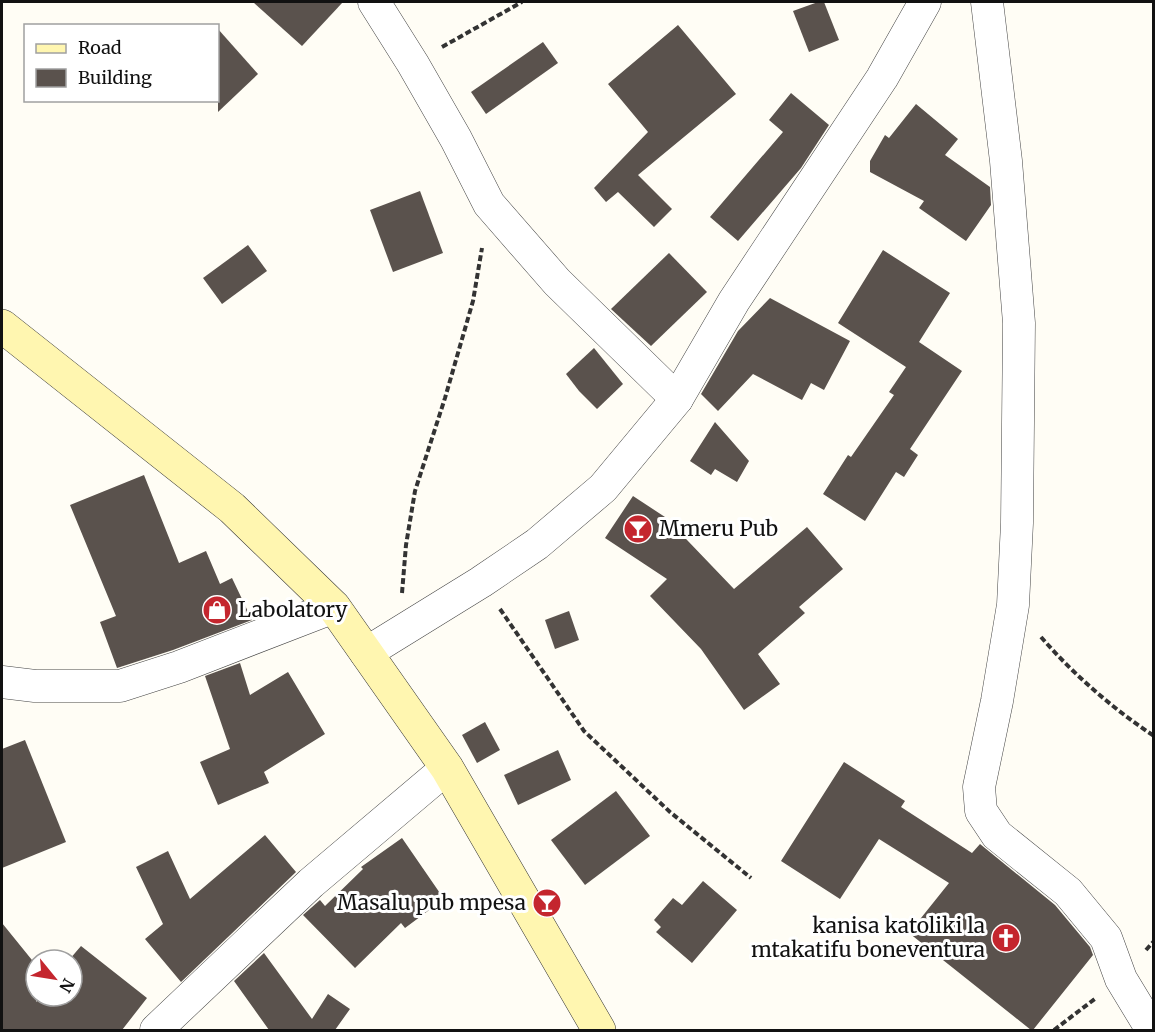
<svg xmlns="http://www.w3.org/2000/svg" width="1155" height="1032" font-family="Merriweather,serif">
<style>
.building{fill:#5a524d}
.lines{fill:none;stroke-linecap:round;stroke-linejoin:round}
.street-casing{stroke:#444;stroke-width:33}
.secondary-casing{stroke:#333;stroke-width:34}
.path{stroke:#333;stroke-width:4;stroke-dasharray:6 3;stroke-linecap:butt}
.street{stroke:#fff;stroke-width:32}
.secondary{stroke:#fff6b0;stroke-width:33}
.labels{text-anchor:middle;stroke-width:6;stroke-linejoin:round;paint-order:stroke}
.poi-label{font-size:21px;fill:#111;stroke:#fff;text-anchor:start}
</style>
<rect width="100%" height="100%" fill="#fffdf5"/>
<g class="building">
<path d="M253,2H343L302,46Z"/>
<path d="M818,2H824L839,40L809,52L793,11Z"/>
<path d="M678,25L736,94L638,175L672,209L654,227L618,192L606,202L594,188L648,132L608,84Z"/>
<path d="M218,29L258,74L218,112Z"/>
<path d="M543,42L558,63L486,114L471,92Z"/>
<path d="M791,93L829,125L801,168L738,241L710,217L783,132L769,120Z"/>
<path d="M916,104L958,139L945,155L990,187L991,205L966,241L919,208L924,201L870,172V161L885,135L889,138Z"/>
<path d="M420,191L443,253L393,272L370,210Z"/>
<path d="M248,245L267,271L222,304L203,278Z"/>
<path d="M883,250L950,293L919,342L962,371L910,449L918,455L904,477L896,472L865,521L823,494L848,455L851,457L894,395L889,392L906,367L838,323Z"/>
<path d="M669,253L707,292L651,346L611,309Z"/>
<path d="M770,298L850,341L824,390L811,383L802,400L753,374L718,411L701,394L738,331Z"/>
<path d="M594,348L623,384L597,409L579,391L566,374Z"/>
<path d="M715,422L749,461L737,482L715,469L711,475L690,461Z"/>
<path d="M144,475L179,563L206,551L220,584L232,578L252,620L173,650L117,668L100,622L116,616L70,505Z"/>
<path d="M633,496L665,517L734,589L807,527L843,569L799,607L805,613L758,654L780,684L744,710L701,649L650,596L667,579L605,538Z"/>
<path d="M569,611L579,640L555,649L545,620Z"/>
<path d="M240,663L250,695L288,672L325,734L264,772L269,783L218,805L200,762L230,749L205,676Z"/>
<path d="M485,722L500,750L477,763L462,735Z"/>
<path d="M25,740L66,842L2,868V749Z"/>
<path d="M558,750L571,780L518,805L504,775Z"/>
<path d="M844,762L905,801L901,807L972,853L980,844L1055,905L1090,947L1093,955L1033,1030H1031L909,933L949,883L879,839L840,899L781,861Z"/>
<path d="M616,791L650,836L585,885L551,840Z"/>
<path d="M265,835L296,872L181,982L145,939L163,924L136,867L168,851L190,899Z"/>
<path d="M402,838L444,899L405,928L401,923L355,968L303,915L320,900L325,906L363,869L361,867Z"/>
<path d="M703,881L737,910L692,963L656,932L661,927L654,920L673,898L682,905Z"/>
<path d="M2,923L36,965V1002L41,996H72V960H69L81,946L147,998L122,1030H2Z"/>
<path d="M264,953L312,1019L328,994L350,1009L335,1030H269L234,981Z"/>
</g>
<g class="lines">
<g class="street-casing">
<g id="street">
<path d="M374,2L413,64L456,139L489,204L557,282L677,399"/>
<path d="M987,2L1006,161L1019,323L1017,523L1013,605L997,701L979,787L981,811L997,835L1068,892L1106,938L1121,979L1152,1030"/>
<path d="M366,653L481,582L537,544L603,488L677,399L734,301L882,78L925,2"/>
<path d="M2,682L35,686H120L179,667L334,607"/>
<path d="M156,1030L311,883L447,768"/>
</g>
</g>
<g class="secondary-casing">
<path id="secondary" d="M2,326L232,508L334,607L447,768L599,1030"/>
</g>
<g class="path">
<path d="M442,47L522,2"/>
<path d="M402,593L406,545L415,491L445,398L473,301L482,248"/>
<path d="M500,609L584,731L670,812L751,878"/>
<path d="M1041,637C1074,675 1112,708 1154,736"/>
<path d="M1146,950L1154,941"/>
<path d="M1054,1030L1096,998"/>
</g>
<use href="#street" class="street"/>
<use href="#secondary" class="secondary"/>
</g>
<defs>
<g id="bar-disc" transform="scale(1.5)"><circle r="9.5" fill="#c4262e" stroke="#fff"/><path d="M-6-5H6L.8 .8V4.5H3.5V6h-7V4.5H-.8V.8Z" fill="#fff"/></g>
<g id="shop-disc" transform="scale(1.5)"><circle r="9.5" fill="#c4262e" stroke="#fff"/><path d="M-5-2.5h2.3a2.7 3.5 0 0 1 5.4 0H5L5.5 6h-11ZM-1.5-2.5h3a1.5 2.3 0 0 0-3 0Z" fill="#fff"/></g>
<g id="church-disc" transform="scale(1.5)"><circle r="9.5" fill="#c4262e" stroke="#fff"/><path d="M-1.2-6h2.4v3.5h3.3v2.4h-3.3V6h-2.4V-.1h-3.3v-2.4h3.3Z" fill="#fff"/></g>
</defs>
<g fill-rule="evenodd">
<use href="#bar-disc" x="638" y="529"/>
<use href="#shop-disc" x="217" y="610"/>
<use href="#bar-disc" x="547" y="903"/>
<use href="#church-disc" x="1006" y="938"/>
</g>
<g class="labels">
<g class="poi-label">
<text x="659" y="536">Mmeru Pub</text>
<text x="238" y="617">Labolatory</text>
<text x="526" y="910" text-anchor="end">Masalu pub mpesa</text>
<text x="985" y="933" text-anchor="end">kanisa katoliki la<tspan x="985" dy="24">mtakatifu boneventura</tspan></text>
</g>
</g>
<rect width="1155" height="1032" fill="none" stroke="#111111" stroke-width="6"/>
<rect x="24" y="24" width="195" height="78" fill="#ffffff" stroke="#a0a0a0" stroke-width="1.5"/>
<rect x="36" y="44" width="30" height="9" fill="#fff6b0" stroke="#a0a0a0" stroke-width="1.5"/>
<text x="78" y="54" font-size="18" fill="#111111">Road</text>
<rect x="36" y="69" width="30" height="18" fill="#5a524d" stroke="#a0a0a0" stroke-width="1.5"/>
<text x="78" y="84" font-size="18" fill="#111111">Building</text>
<g transform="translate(54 978) rotate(120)"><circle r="28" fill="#ffffff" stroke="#a0a0a0" stroke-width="1.5"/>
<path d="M0-4.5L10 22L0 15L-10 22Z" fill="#c4262e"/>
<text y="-9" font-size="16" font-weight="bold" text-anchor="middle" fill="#111111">N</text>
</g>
</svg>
